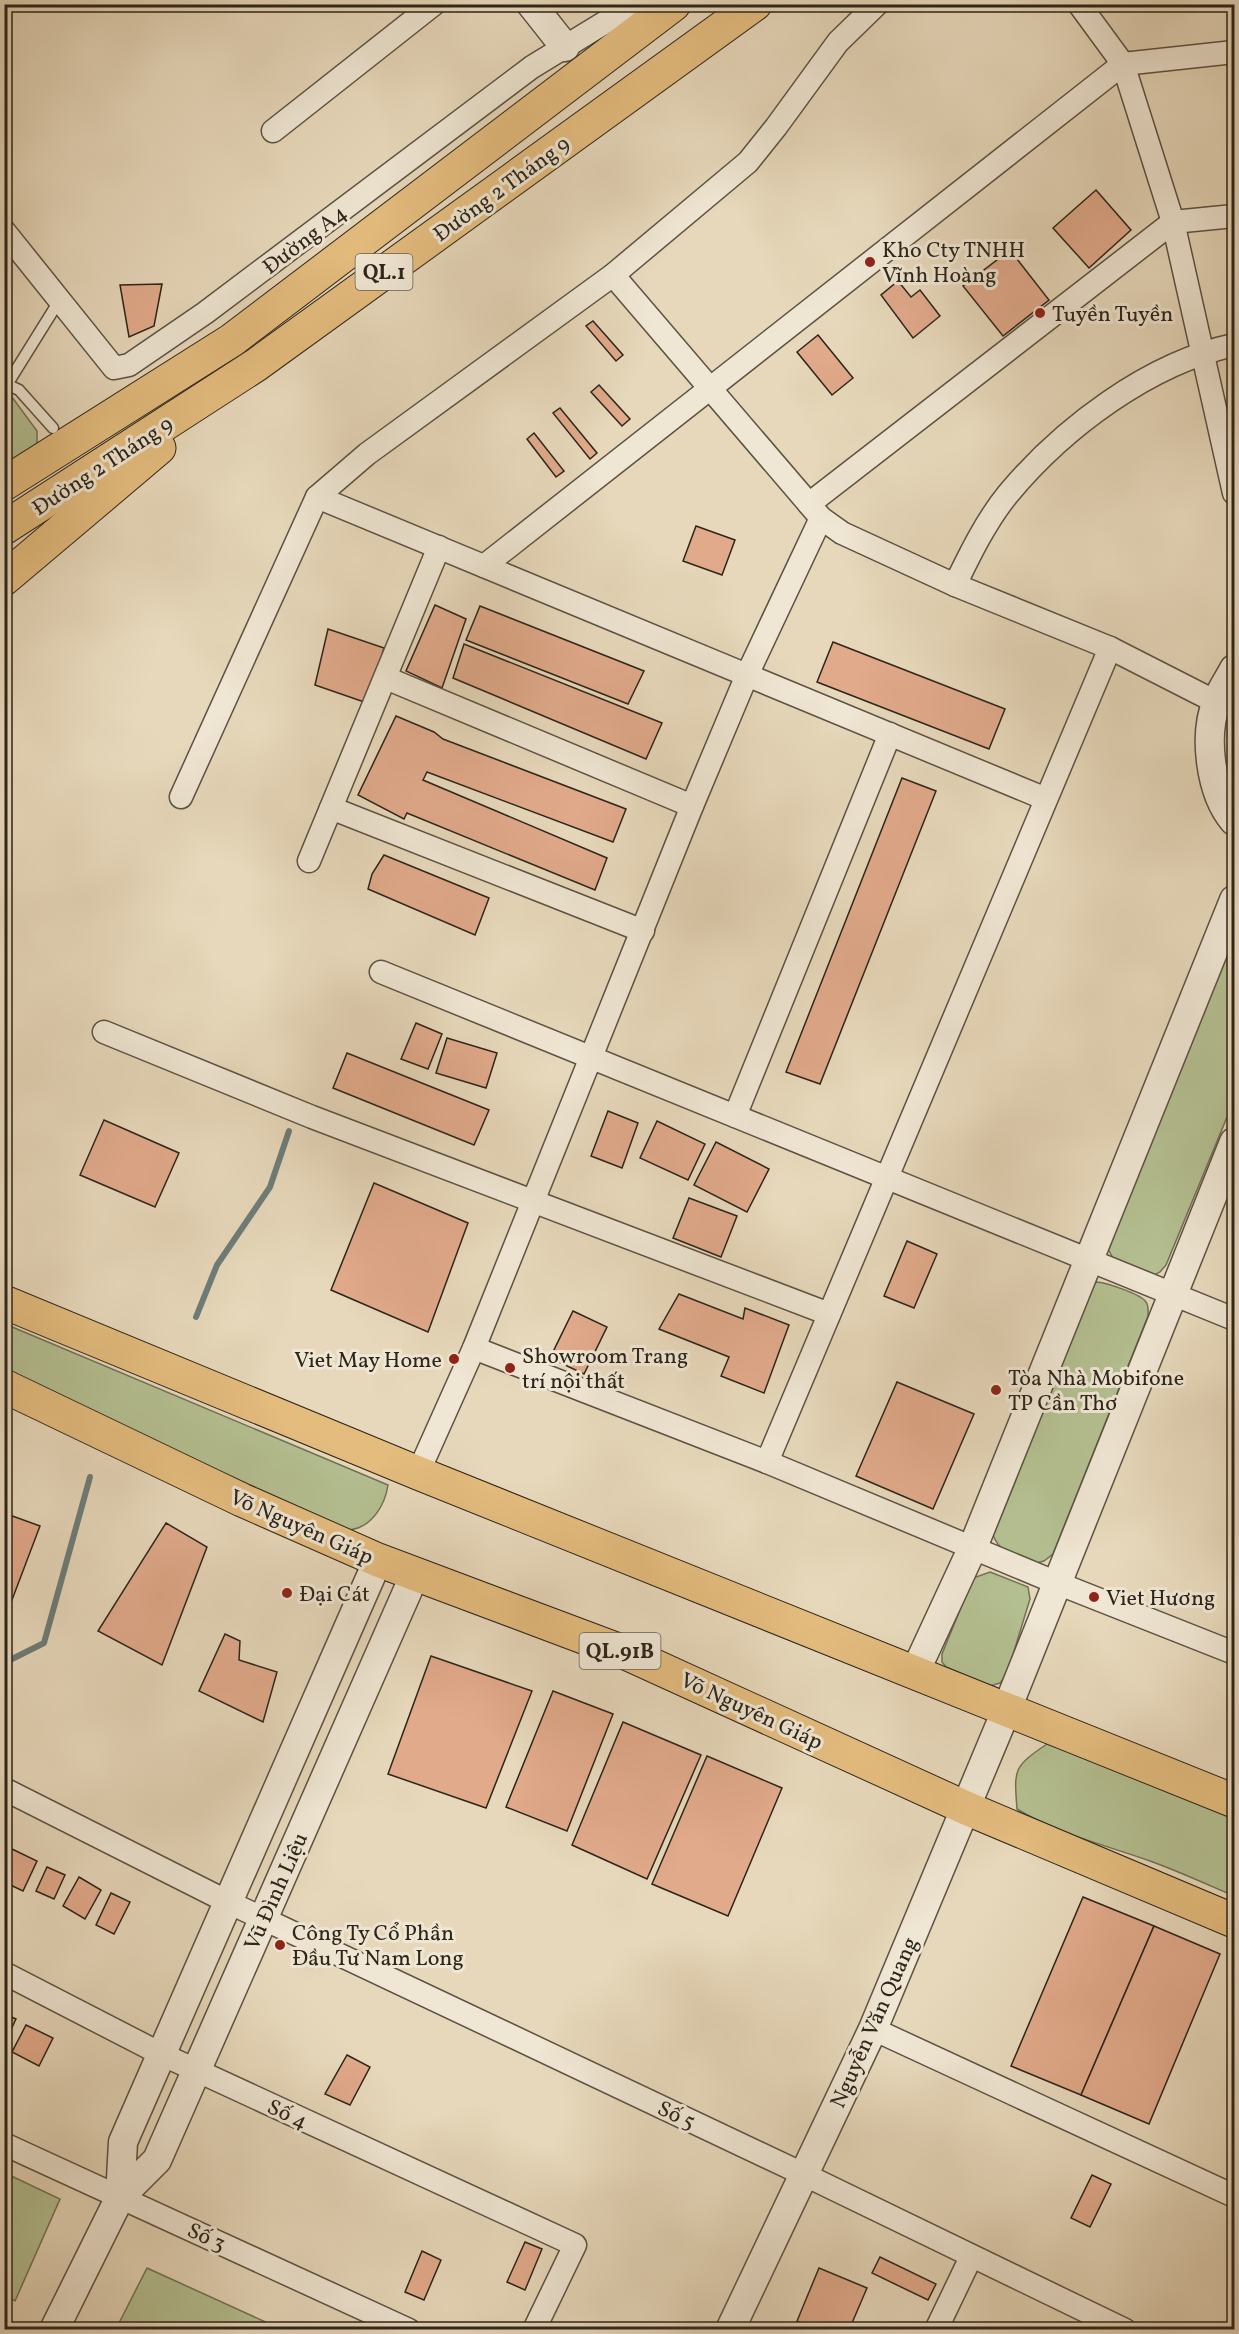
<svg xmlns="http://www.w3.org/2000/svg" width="1239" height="2334" font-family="Vollkorn,serif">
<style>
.green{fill:#b4bf91;stroke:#707256;stroke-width:1.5}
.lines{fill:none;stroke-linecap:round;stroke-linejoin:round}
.stream{stroke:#6d7d79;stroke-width:6}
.building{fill:#e1aa8b;stroke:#2c251a;stroke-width:1.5}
.service-casing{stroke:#5b5242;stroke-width:13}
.minor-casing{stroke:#5b5242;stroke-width:25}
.tertiary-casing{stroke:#5b5242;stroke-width:31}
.trunk-casing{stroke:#2c251a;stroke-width:35}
.service{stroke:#efe6d3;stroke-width:10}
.minor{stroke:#efe6d3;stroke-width:22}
.tertiary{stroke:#efe6d3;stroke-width:28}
.trunk{stroke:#e4bc7e;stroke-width:33}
.poi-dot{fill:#8f2418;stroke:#efe6d3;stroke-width:2}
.labels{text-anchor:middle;stroke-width:6;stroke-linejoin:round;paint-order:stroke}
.shield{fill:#efe6d3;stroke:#665f52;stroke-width:1.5}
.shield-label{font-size:21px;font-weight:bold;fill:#2c251a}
.street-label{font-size:22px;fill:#2c251a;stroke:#efe6d3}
.poi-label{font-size:22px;fill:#2c251a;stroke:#efe6d3;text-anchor:start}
</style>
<rect width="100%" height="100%" fill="#e7d8bb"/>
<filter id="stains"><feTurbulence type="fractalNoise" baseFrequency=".00333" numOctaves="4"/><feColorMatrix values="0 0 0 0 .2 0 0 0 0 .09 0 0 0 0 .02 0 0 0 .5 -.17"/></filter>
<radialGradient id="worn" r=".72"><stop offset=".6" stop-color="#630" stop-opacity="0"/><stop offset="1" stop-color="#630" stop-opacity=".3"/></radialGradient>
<g class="green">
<path d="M5,394L12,397L37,431V444L5,465Z"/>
<path d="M1234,927V1100L1166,1265L1160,1272L1153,1276L1113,1258L1108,1249Z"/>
<path d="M1097,1282C1107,1283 1141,1294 1146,1302C1149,1306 1148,1311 1148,1316L1053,1554L1044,1561L1033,1564C1015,1555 994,1551 992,1529L1090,1287Z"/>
<path d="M5,1324L388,1485C385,1505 372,1527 350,1530L5,1374V1345L11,1330L5,1327Z"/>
<path d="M990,1572L1028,1587L1030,1599L1007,1674L1000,1683L990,1686L946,1667L942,1662V1654L973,1578Z"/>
<path d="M1047,1744L1147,1778L1234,1814V1896C1206,1884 1178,1871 1150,1861C1105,1845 1058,1834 1017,1809C1014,1769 1013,1767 1047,1744Z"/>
<path d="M5,2173L60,2199L15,2301L5,2295Z"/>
<path d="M147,2268L281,2329H116Z"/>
</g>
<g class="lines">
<g class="stream">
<path d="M196,1317L217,1265L270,1187L289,1131"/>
<path d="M4,1663L44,1643L90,1477"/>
</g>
</g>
<g class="building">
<path d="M1096,190L1131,230L1089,268L1053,228Z"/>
<path d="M1010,250L1049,300L1003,336L963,286Z"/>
<path d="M898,281L911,297L920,290L940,316L913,338L881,295Z"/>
<path d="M162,284L154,326L129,337L120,285Z"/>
<path d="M593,321L623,355L616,361L586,326Z"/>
<path d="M818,335L853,378L832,395L797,352Z"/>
<path d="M599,385L630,419L622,426L591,392Z"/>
<path d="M560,408L597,453L590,459L553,413Z"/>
<path d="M534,433L564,471L556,477L527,439Z"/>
<path d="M696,526L735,540L722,575L683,561Z"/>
<path d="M435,605L466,619L442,688L406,671Z"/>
<path d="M480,606L644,671L628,704L466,640Z"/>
<path d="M328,629L384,648L367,703L315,685Z"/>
<path d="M833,642L1005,709L989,749L817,682Z"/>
<path d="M464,644L662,723L646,759L453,678Z"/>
<path d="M396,716L434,732L443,739L626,809L613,842L427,772L423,780L607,858L595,890L407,813L404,819L358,795Z"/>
<path d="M902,778L936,791L820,1084L786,1072Z"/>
<path d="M384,855L489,898L475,935L368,889L372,874Z"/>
<path d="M416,1023L442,1034L428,1069L401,1059Z"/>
<path d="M447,1038L497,1053L486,1088L436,1073Z"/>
<path d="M347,1053L489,1110L474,1145L333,1088Z"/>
<path d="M608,1111L638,1123L622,1168L591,1156Z"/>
<path d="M104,1120L179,1153L155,1207L80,1175Z"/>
<path d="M657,1121L705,1144L688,1180L640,1158Z"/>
<path d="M716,1142L769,1169L747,1212L694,1185Z"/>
<path d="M374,1183L468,1223L428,1332L331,1290Z"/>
<path d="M689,1198L737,1216L721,1257L673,1238Z"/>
<path d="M907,1241L937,1254L914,1308L884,1296Z"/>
<path d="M679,1294L743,1319L745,1308L789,1325L764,1393L721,1376L729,1357L659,1329Z"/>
<path d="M573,1311L607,1327L584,1374L550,1358Z"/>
<path d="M897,1382L974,1414L933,1509L856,1476Z"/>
<path d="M4,1513L40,1526L4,1621Z"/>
<path d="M166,1523L207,1547L162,1665L98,1631Z"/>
<path d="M225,1634L240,1641L239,1660L277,1672L263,1722L199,1691Z"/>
<path d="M431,1656L532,1691L486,1808L388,1774Z"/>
<path d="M553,1691L613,1714L567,1831L506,1807Z"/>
<path d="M623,1722L701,1755L647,1879L572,1845Z"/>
<path d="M707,1756L782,1788L728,1916L652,1884Z"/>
<path d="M12,1849L37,1861L23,1891L4,1882V1865Z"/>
<path d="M47,1867L65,1875L54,1899L36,1891Z"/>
<path d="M79,1877L101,1890L85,1919L63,1906Z"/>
<path d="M111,1893L130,1902L114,1934L96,1925Z"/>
<path d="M1083,1897L1154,1926L1081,2095L1011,2066Z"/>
<path d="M1154,1926L1220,1954L1149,2124L1081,2095Z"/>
<path d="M4,2014L16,2019L4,2044Z"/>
<path d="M26,2025L53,2038L39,2066L12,2052Z"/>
<path d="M347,2055L370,2067L350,2105L325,2094Z"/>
<path d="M1092,2175L1111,2184L1090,2227L1071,2218Z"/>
<path d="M525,2242L542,2249L525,2290L507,2282Z"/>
<path d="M422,2251L441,2260L424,2300L405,2292Z"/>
<path d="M880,2257L936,2284L928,2300L872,2273Z"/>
<path d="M819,2268L867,2288L849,2330H817L797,2321Z"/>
</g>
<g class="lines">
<g class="service-casing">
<g id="service">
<path d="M4,383L19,390L53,428"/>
<path d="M8,383L59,301"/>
</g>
</g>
<g class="minor-casing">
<g id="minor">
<path d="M1079,4L1123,64L1173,222L1234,493"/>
<path d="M273,131L434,4"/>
<path d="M4,231L114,368L129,365L205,313L532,67L635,4"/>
<path d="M613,275L821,518L842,533L955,585L1110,648L1216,702"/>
<path d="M317,497L1046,799"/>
<path d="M809,504L1173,222L1234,216"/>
<path d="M484,566L1123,64L1234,52"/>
<path d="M955,585C970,554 986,521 1008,494C1063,428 1149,363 1234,345"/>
<path d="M386,678L692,806"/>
<path d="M181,797L317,497L367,454L613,275L748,162L776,127L838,42L877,4"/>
<path d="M331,808L643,931"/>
<path d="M309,861L439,547"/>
<path d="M381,972L1234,1319"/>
<path d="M104,1032L312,1117L829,1314"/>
<path d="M735,1116L890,734"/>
<path d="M474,1348L767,1462L1057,1583L1234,1653"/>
<path d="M767,1462L1110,648"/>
<path d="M418,1473L474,1348L692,806L747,675L821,518"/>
<path d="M4,1789L228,1902L803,2174L1125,2330"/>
<path d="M4,1973L161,2054L575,2245L534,2330"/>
<path d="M873,2029L1234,2196"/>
<path d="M4,2144L409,2330"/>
<path d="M936,2330L971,2257"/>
</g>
</g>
<g class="tertiary-casing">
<g id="tertiary">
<path d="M531,4L565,47"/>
<path d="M1234,669C1229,679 1221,690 1217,701C1203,735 1210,793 1234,821"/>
<path d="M915,1672L973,1547L1234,900"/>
<path d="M120,2197L123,2142L378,1560"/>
<path d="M54,2330L120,2197L157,2160L415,1574"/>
<path d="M730,2330L873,2029L1006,1711L1234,1142"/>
</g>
</g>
<g class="trunk-casing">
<g id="trunk">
<path d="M4,484L232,340L674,4"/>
<path d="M4,528L256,365L755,4"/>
<path d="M4,579L159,448"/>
<path d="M4,1302L418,1473L1234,1801"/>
<path d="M4,1386L242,1500L378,1560L626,1653L966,1808L1234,1921"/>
</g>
</g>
<use href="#service" class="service"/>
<use href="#minor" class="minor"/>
<use href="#tertiary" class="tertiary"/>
<use href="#trunk" class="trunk"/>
</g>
<g class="poi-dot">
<circle cx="870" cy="262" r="6"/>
<circle cx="1040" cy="313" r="6"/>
<circle cx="454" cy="1359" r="6"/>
<circle cx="510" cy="1368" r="6"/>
<circle cx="996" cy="1390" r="6"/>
<circle cx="287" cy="1593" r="6"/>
<circle cx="1094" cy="1597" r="6"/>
<circle cx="280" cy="1945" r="6"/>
</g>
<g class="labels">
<g class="shield">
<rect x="355.5" y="254" width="57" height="36" rx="4.5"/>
<rect x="579.5" y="1633" width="81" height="36" rx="4.5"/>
</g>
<g class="shield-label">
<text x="384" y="279">QL.1</text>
<text x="620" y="1658">QL.91B</text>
</g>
<g class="street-label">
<text transform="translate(501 188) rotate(-36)" y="8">Đường 2 Tháng 9</text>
<text transform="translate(304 239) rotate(-37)" y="8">Đường A4</text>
<text transform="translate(102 465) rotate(-33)" y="8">Đường 2 Tháng 9</text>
<text transform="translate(302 1526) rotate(24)" y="8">Võ Nguyên Giáp</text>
<text transform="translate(752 1710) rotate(25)" y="8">Võ Nguyên Giáp</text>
<text transform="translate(275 1891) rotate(-66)" y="8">Vũ Đình Liệu</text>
<text transform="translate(873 2022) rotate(-66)" y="8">Nguyễn Văn Quang</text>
<text transform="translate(288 2113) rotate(25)" y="8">Số 4</text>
<text transform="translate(677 2114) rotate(25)" y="8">Số 5</text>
<text transform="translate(207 2236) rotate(25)" y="8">Số 3</text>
</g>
<g class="poi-label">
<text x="882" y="257">Kho Cty TNHH<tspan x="882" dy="25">Vĩnh Hoàng</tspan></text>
<text x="1052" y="321">Tuyền Tuyền</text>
<text x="522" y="1363">Showroom Trang<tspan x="522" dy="25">trí nội thất</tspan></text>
<text x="442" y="1367" text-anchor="end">Viet May Home</text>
<text x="1008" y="1385">Tòa Nhà Mobifone<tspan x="1008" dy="25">TP Cần Thơ</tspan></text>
<text x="299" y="1601">Đại Cát</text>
<text x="1106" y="1605">Viet Hương</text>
<text x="292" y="1940">Công Ty Cổ Phần<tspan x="292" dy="25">Đầu Tư Nam Long</tspan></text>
</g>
</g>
<rect width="1239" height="2334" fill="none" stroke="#e7d8bb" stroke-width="24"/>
<rect x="6" y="6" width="1227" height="2322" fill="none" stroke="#2c251a" stroke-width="3"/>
<rect x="12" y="12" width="1215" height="2310" fill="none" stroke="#2c251a" stroke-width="1.5"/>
<rect width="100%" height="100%" filter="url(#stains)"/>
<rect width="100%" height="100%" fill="url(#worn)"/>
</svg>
